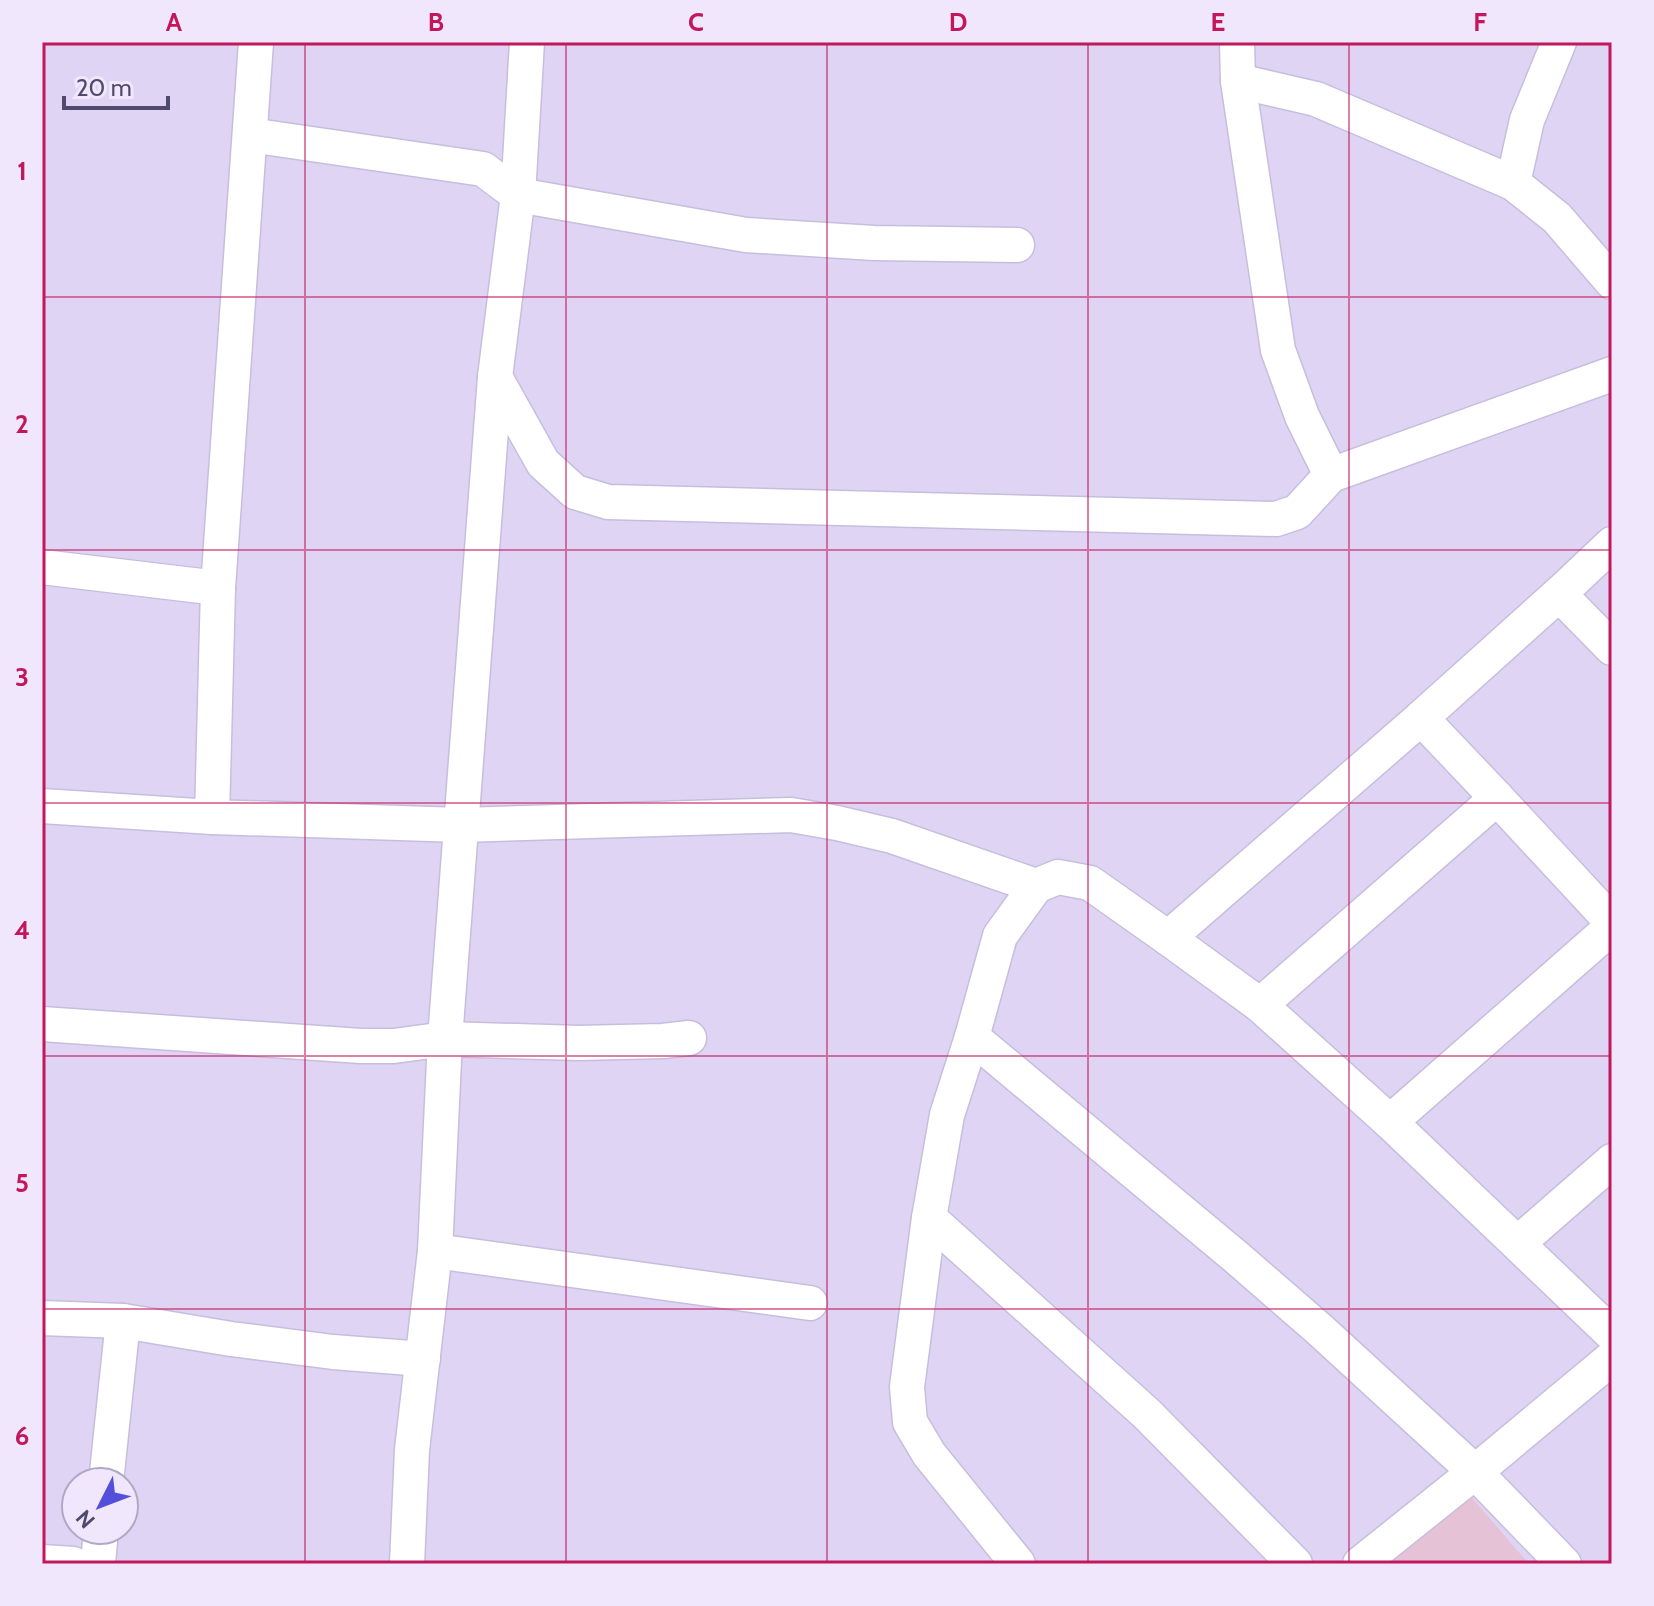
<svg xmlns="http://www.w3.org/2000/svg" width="1654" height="1606" font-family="Cabin,sans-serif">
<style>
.residential{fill:#dfd4f3;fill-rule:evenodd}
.green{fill:#e6c2d7}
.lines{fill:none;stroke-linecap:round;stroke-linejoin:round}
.minor-casing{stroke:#c7bedd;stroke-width:37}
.minor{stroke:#fff;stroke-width:34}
.grid{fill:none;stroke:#c2185b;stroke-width:2;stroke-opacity:0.55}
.neatline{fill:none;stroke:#c2185b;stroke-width:3}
.grid-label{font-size:26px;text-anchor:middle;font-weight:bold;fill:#c2185b}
</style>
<rect width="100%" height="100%" fill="#ece1fa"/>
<path class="residential" d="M42,42H1612V1564H42ZM76,1482H124V1530H76Z"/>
<path class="green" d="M1461,1485L1529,1564H1369Z"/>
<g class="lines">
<g class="minor-casing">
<g id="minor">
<path d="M256,42L218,588L212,817L461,825L791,815L837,823L892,836L1036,886"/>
<path d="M1237,42L1238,81L1278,350L1302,416L1331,475L1612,374"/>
<path d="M1238,81L1316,99L1513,183L1557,218L1612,282"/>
<path d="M250,135L483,169L518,195L746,235L874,243L1017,245"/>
<path d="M1513,183L1527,120L1559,42"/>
<path d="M495,377L543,463L575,492L608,502L1276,519L1297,512L1331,475"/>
<path d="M42,567L218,588"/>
<path d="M1559,594L1612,648"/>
<path d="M1497,798L1421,718L1559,594L1612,544"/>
<path d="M42,806L212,817"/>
<path d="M1168,938L1421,718"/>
<path d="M1260,1005L1497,798L1612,922"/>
<path d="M42,1024L361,1046H394L445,1039L579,1043L663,1041L689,1038"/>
<path d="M972,1037L1236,1257L1319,1329L1475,1472L1564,1564"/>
<path d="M1390,1122L1612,927"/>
<path d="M929,1218L1147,1414L1295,1564"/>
<path d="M1518,1243L1612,1161"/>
<path d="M435,1251L810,1303"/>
<path d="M42,1318L123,1321L231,1339L333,1352L423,1359"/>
<path d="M106,1482L123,1321"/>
<path d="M42,1562L73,1564"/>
<path d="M98,1564L101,1530"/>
<path d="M407,1564L412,1450L435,1251L445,1039L495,377L518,195L527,42"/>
<path d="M1018,1564L929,1454L910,1422L907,1387L929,1218L947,1115L972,1037L1000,936L1036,886L1058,877L1090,883L1168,938L1260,1005L1390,1122L1612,1334"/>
<path d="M1360,1564L1475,1472L1612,1358"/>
</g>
</g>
<use href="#minor" class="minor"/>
</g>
<path class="grid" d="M305,42V1564M566,42V1564M827,42V1564M1088,42V1564M1349,42V1564M42,297H1612M42,550H1612M42,803H1612M42,1056H1612M42,1309H1612"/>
<rect width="1654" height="1606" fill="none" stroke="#f0e7fd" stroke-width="88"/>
<g transform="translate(100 1506) rotate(228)"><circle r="38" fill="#f0e7fd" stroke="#b0a8c4" stroke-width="2"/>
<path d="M0-6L14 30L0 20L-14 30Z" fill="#544fdb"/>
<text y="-12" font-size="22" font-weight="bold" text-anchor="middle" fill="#514a6f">N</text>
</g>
<path d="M64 96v12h104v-12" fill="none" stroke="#514a6f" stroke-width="4"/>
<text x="76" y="96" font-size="24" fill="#514a6f" stroke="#f0e7fd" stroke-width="6" paint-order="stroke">20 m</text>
<rect x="44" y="44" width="1566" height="1518" class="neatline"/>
<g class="grid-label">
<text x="174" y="31">A</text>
<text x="436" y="31">B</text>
<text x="696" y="31">C</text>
<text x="958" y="31">D</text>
<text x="1218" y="31">E</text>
<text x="1480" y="31">F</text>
<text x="22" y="180">1</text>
<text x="22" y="433">2</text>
<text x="22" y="686">3</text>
<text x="22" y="939">4</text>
<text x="22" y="1192">5</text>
<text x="22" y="1445">6</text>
</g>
</svg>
